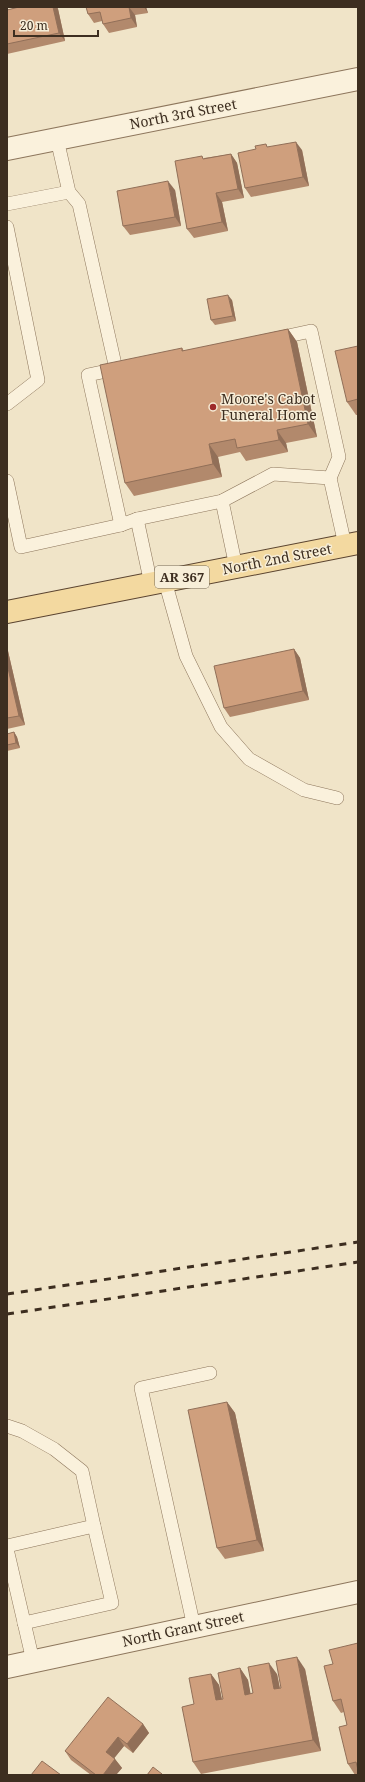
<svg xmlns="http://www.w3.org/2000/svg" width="365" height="1782" font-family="'Noto Serif',serif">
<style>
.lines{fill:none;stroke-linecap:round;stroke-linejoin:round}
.lane-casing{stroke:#8d765c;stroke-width:14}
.street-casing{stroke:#8d765c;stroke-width:24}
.primary-casing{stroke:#5b4430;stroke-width:24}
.lane{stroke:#faf1dc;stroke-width:13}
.street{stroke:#faf1dc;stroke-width:22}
.primary{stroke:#f3d9a0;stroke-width:22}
.rail{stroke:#3d2e20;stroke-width:3;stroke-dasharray:7 7;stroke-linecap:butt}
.wall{fill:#b2896c}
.shaded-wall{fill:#916f58}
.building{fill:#cf9f7d;stroke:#916f58}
.poi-dot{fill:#9e2a2b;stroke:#f7eed8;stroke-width:1.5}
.labels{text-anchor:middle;stroke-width:3;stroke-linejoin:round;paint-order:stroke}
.shield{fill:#f7eed8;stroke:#756857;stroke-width:1}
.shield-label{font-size:13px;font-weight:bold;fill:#3d2e20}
.street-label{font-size:14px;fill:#3d2e20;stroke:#f7eed8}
.poi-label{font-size:14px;fill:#3d2e20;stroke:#f7eed8;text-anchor:start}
</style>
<rect width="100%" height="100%" fill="#f0e4c8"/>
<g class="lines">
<g class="lane-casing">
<g id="lane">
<path d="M57,139L69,192L79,204L116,369L88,375L121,525L137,519L222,501L273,474L330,478L339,457L311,331L274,339"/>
<path d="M7,204L69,192"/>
<path d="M7,227L38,380L7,404"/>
<path d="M330,478L345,545"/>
<path d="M7,481L21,547L121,525"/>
<path d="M222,501L236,567"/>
<path d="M137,519L151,584"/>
<path d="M165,581L186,656L221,727L249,759L304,790L337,798"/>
<path d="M7,1426L22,1431L54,1449L82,1471L94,1526"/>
<path d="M7,1546L94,1526L112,1603L24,1623"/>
<path d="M7,1549L33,1661"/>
<path d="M194,1627L141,1388L210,1373"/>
</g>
</g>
<g class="street-casing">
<g id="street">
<path d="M7,149L358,79"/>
<path d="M7,1667L358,1592"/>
</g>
</g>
<g class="primary-casing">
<path id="primary" d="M7,612L358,543"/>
</g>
<use href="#lane" class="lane"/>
<use href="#street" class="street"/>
<use href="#primary" class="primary"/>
<g class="rail">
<path d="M7,1294L358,1242"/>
<path d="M7,1314L358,1262"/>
</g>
</g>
<g class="wall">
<path d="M19,7H57L58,9L65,41L7,54V10Z"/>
<path d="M86,7H146L148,13L135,15L137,27L109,33L103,24L102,21L94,23L88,14Z"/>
<path d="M268,147L302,150L309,186L251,197L245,188Z"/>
<path d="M231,154L237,163L244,198L222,202L228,231L194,238L187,229L204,158Z"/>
<path d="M175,190L181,226L130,235L123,226Z"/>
<path d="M232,300L236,321L215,325L211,320Z"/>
<path d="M288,329L297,342L317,437L286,443L288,452L246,461L240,452L218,457L222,477L134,496L125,483L182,348L184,351Z"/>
<path d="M358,346V415H356L347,402Z"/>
<path d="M7,649L8,651L25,725L7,729Z"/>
<path d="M294,649L300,658L309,700L230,717L224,708Z"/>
<path d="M14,732L17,737L20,748L7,751V734Z"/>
<path d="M227,1402L235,1413L264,1551L225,1559L217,1548Z"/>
<path d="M358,1643V1775H355L348,1764L347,1725L344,1712L341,1713L333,1701V1664Z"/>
<path d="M240,1668L248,1680L250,1694L253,1693L277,1674L280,1688H281L305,1669L321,1751L201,1774L193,1762L194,1704L211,1674L219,1685L222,1699H223Z"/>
<path d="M143,1724L149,1733L133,1753L124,1746L114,1758L122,1768L116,1775H91L71,1760L65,1751Z"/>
</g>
<g class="shaded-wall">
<path d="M53,7H57L58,9L65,41L59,33Z"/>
<path d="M129,7L135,15L137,27L131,18Z"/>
<path d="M144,7H146L148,13Z"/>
<path d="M296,142L302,150L309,186L303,177Z"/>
<path d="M231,154L237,163L244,198L238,189Z"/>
<path d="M168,181L175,190L181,226L175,217Z"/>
<path d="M216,193L222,202L228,231L222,222Z"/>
<path d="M228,295L232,300L236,321L233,316Z"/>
<path d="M288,329L297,342L317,437L308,424Z"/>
<path d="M277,430L286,443L288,452L279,440Z"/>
<path d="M209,444L218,457L222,477L213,464Z"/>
<path d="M7,649L8,651L25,725L19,716L7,664Z"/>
<path d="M294,649L300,658L309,700L303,691Z"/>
<path d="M14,732L17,737L20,748L16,743Z"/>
<path d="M227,1402L235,1413L264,1551L257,1540Z"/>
<path d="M297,1657L305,1669L321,1751L313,1740Z"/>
<path d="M269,1663L277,1674L282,1701L274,1689Z"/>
<path d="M240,1668L248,1680L253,1706L245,1695Z"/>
<path d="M211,1674L219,1685L224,1712L216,1700Z"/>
<path d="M143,1724L149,1733L133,1753L127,1744Z"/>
<path d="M118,1737L124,1746L112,1761L106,1752Z"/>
<path d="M115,1759L122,1768L116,1775H103Z"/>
</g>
<g class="building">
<path d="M19,7H53L59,33L7,44V10Z"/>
<path d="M86,7H129L131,18L103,24L100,12L88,14Z"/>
<path d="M296,142L303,177L245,188L238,153L256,149L255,146L266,144L267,147Z"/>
<path d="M231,154L238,189L216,193L222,222L187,229L175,161L202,156L203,159Z"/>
<path d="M168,181L175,217L123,226L117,191Z"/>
<path d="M228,295L233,316L211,320L207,299Z"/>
<path d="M288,329L308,424L277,430L279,440L237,448L235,439L209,444L213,464L125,483L100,365L182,348V351Z"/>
<path d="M358,346V399L347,402L335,351Z"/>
<path d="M294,649L303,691L224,708L214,666Z"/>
<path d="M7,664L19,716L7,718Z"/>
<path d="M14,732L16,743L7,745V734Z"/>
<path d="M227,1402L257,1540L217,1548L188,1410Z"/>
<path d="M358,1643V1770L356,1762L348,1764L339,1727L347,1725L341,1699L333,1701L324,1666L333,1664L329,1650Z"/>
<path d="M297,1657L313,1740L193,1762L182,1707L194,1704L189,1678L211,1674L216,1700L223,1699L218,1673L240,1668L245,1695L253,1693L248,1667L269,1663L274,1689L281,1688L276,1661Z"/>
<path d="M108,1697L143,1724L127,1744L118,1737L106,1752L115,1759L103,1775H96L65,1751Z"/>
<path d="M42,1761L61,1775H31Z"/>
<path d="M153,1767L162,1774L160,1775H147Z"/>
</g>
<circle class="poi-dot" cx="213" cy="407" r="4"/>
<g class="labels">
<rect class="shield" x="155" y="566" width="54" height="22" rx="3"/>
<g class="shield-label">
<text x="182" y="582">AR 367</text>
</g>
<g class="street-label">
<text transform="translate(183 114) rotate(-11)" y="5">North 3rd Street</text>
<text transform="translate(277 559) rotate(-11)" y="5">North 2nd Street</text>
<text transform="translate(183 1629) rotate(-12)" y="5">North Grant Street</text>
</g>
<g class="poi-label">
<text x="221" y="404">Moore's Cabot<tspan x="221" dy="16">Funeral Home</tspan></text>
</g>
</g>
<rect width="365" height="1782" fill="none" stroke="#3d2e20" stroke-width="16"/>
<path d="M14 30v6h84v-6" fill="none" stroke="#3d2e20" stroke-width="2"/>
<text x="20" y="30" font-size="12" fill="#3d2e20" stroke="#f7eed8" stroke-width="3" paint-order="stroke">20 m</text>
</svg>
